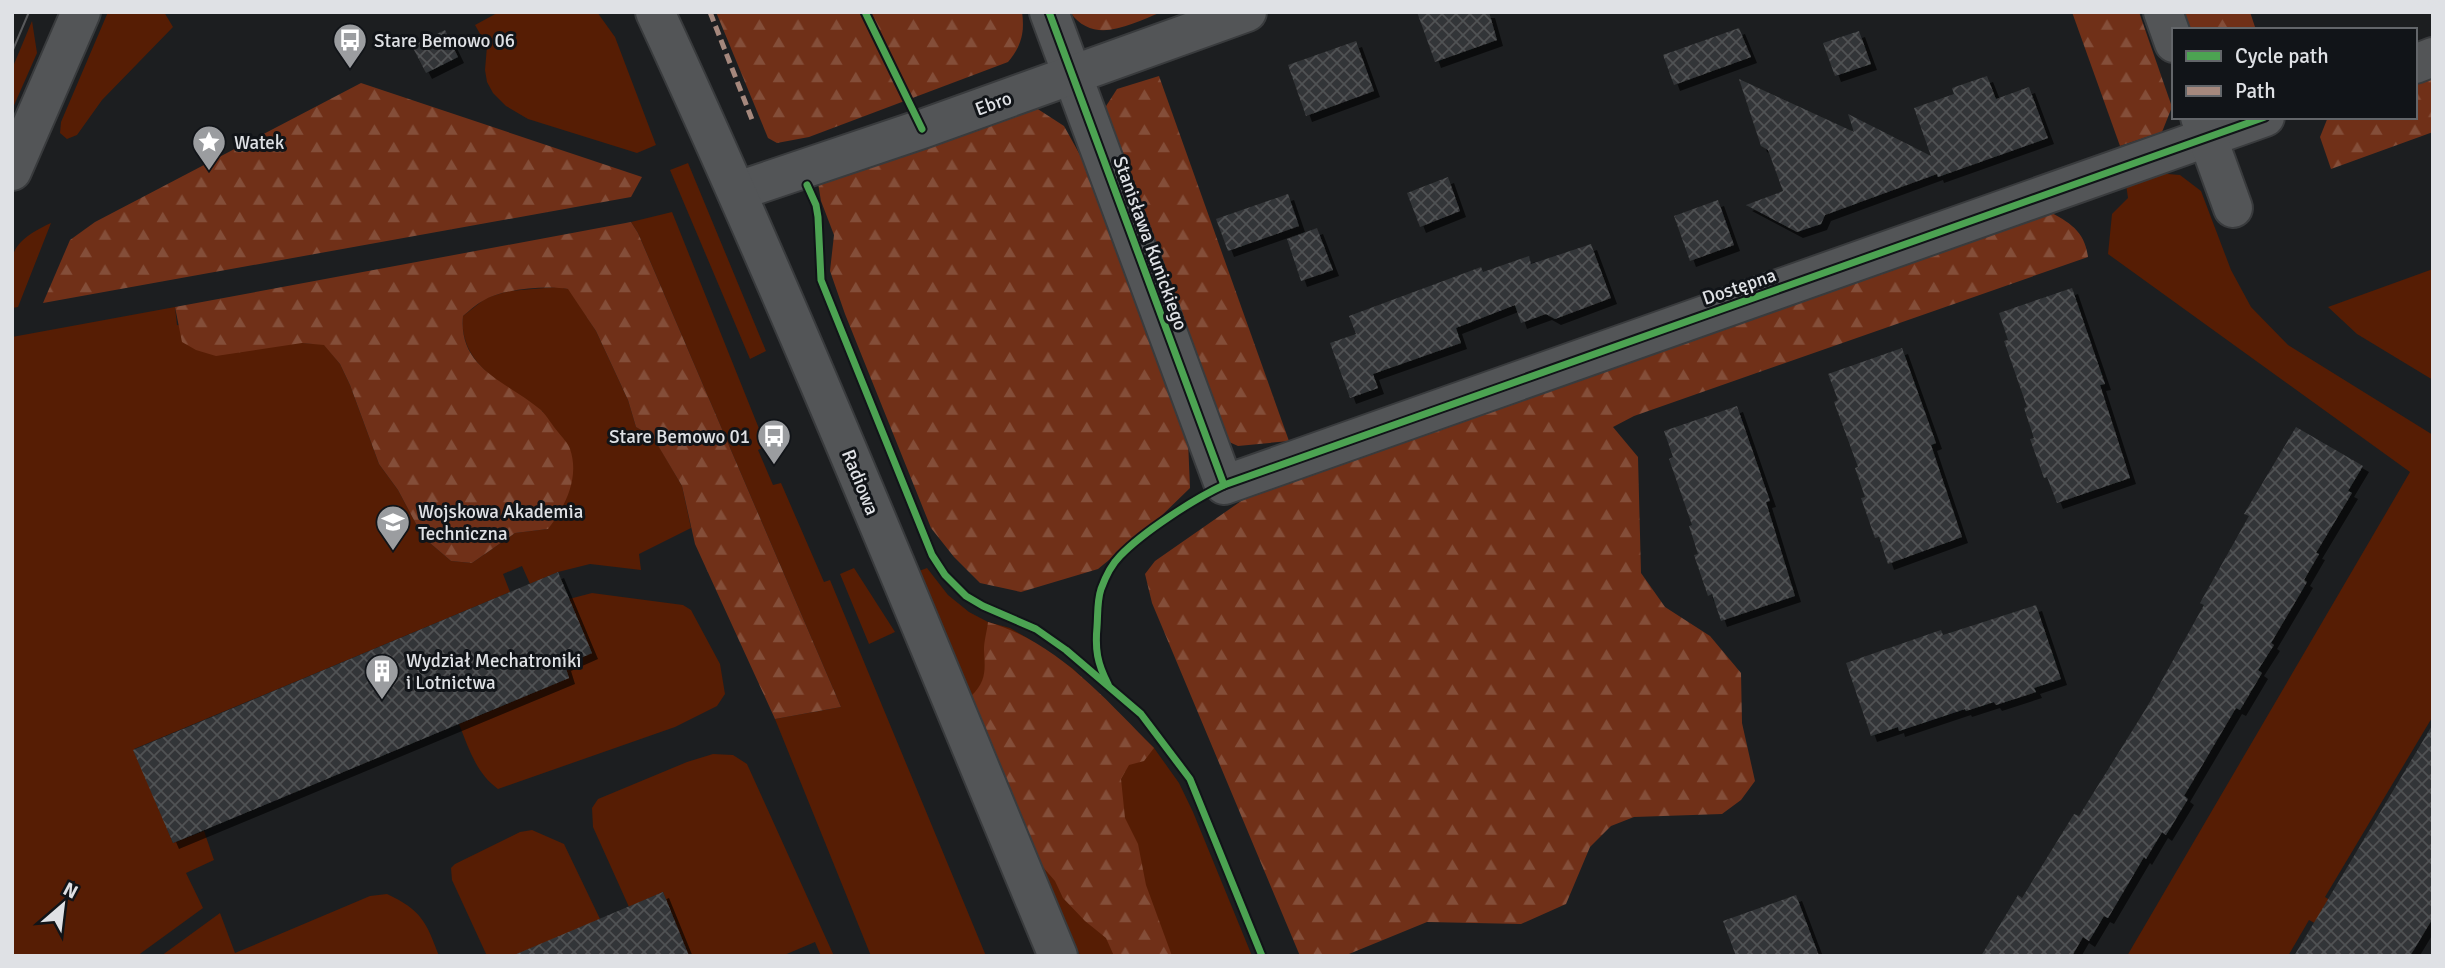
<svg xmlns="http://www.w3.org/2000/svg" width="2445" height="968" font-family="Signika,sans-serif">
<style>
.grass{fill:#561d04}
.forest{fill:url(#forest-firs)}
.building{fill:url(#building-cross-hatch);filter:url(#shadow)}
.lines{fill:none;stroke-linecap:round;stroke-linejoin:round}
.street-casing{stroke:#393b3d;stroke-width:42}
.secondary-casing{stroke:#393b3d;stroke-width:42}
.street{stroke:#535557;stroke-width:38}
.secondary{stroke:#535557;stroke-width:38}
.tram{stroke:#58595b;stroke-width:2}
.quiet{stroke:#a5887d;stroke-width:5;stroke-dasharray:10 5;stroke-linecap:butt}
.cycleway-casing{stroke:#111418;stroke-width:11}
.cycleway{stroke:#4ca352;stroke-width:7}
.labels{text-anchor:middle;stroke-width:6;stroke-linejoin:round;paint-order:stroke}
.poi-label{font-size:19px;fill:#dfe1e5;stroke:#111418;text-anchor:start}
.street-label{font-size:19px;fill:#dfe1e5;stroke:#111418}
</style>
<defs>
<pattern id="forest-firs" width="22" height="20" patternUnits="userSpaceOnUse" patternTransform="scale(1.75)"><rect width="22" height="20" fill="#703018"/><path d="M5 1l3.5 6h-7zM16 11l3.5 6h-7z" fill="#844e39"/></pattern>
<pattern id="building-cross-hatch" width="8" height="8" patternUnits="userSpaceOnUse" patternTransform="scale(1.75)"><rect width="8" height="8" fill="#333537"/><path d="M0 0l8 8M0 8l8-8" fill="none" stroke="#505254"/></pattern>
<filter id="shadow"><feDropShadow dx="6" dy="6" stdDeviation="0" flood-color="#0009"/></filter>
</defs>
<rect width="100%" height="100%" fill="#1c1e20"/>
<g class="grass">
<path d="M108,12H164L173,27L102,100L77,135L67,139L60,133L61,122Z"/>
<path d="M499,12H597L615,37L656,145L637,153L528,119L506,106L493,93L487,82L485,70L487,46L475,25Z"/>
<path d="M32,21L37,53L12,110V69Z"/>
<path d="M688,163L766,351L750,359L670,170Z"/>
<path d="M2156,173L2180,175L2201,191L2231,270L2251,307L2288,345L2433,435V716L2325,897L2348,911L2333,933L2309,920L2288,956H2127L2410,472L2108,254L2112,214L2128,198L2126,184Z"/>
<path d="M672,212L766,446L758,450L773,485L781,483L824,582L830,580L986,956H871L775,719L841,707L638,233L631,222Z"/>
<path d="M51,223L18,307L12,308C12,260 1,246 51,223Z"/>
<path d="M2433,269V380L2357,334L2328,307Z"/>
<path d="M557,287L569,289L596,331L628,400L636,427L653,436L682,486L691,528L639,554L641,570L590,564L558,572L530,584L522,566L503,574L510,592L134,749L173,843L204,831L214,860L186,873L203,908L137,956H12V337L175,307L177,325L302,343L324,344L340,364L350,385L379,464L398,490L423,537L451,561L472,563L515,533L548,529L543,412C508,387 458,366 463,316L486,298L509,291Z"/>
<path d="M854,568L895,632L869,644L840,574Z"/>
<path d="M927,568L948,595L969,612L988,622L1010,628L1029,639L1072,668L1154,748L1179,783L1193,812L1252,956H1080L919,571Z"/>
<path d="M592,593L683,605L691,610L720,664L725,694L717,706L675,727L498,789C476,773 469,749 459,724L569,678L565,665L592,653L569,599Z"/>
<path d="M713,754L733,755L747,764L834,956H821L815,942L782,956H689L663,892L629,907L593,827L592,808L598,799L687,762Z"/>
<path d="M532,830L564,844L600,919L573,956H487L452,880L451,868L455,864L520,832Z"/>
<path d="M387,894C421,910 426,921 439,956H161L220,913L235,953L370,896Z"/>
</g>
<g class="forest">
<path d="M716,12H1022C1025,32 1021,47 1008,62L809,137L777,143L768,138Z"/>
<path d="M1070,12H1162C1130,24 1094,46 1070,12Z"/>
<path d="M2072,12H2139L2172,107L2162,132L2120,146Z"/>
<path d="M2181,12H2250L2256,30H2187Z"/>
<path d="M2433,75V132L2331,169L2320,137L2328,117H2415V82Z"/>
<path d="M1159,76L1289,441L1238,446L1218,437L1101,114L1117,89Z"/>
<path d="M361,83L642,177L631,197L43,303L70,240L95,222Z"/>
<path d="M1030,104L1064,126L1090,173L1188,440L1190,488L1153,524L1098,569L1021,592L980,583L954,557L931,528L845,314L830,271L834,235L821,201L818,183Z"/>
<path d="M2048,211C2069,222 2085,231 2088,257L1634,416L1613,427L1638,457L1641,573L1665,607L1710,636L1741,673L1742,723L1755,781L1741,800L1722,814L1634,817L1611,826L1590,847L1566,904L1521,924L1427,922L1344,956H1300L1152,603L1145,574L1155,561L1244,499Z"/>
<path d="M631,222L638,233L841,707L775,719L695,544L682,486L653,437L636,427L628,400L596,331L568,289C548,285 504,289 486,299C478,303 470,310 463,316C458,369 508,382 541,410C547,416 552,425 558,432C562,437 568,443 570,449C580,478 565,507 548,529L515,533L472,563L451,561L423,537L398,490L379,464L350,385L340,364L324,345L302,343L216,356L196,350L182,342L175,307Z"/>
<path d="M988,622C1057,642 1105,699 1154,748L1144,761L1129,765L1121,779L1125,818L1138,844L1146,885L1172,956H1114L1106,938L1085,921L1063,898L1055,881L1042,866L971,696C987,681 985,669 984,650C984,641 987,631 988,622Z"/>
</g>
<g class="building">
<path d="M1417,12H1489L1497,40L1435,62Z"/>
<path d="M1739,28L1751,57L1674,85L1663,55Z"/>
<path d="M445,30L458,57L426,73L412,46Z"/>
<path d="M1859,31L1871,64L1835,76L1823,43Z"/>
<path d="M1356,41L1374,91L1306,116L1288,65Z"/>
<path d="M1987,76L1996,99L2029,87L2048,138L1938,177L1937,174L1825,215L1821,224L1797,232L1746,205L1783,191L1768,150L1761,146L1739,79L1854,132L1848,114L1931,156L1914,108L1954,94L1952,88Z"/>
<path d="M1448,177L1460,211L1420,227L1407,193Z"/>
<path d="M1288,194L1299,226L1228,251L1216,219Z"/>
<path d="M1718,200L1734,245L1690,261L1674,216Z"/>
<path d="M1317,228L1333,270L1301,281L1287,239Z"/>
<path d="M1591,244L1611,298L1555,319L1546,314L1521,323L1515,305L1456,328L1461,343L1373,374L1378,388L1350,398L1330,343L1356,334L1349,316L1481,267L1483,272L1529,256L1531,264Z"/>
<path d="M2072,288L2105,384L2100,385L2130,478L2057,503L2047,477L2044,478L2030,439L2034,438L2024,408L2027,407L2004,341L2008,340L1999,313Z"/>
<path d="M1902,348L1936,443L1931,445L1962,537L1888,564L1879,537L1875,538L1861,498L1865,497L1855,468L1858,467L1834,402L1838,400L1828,374Z"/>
<path d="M1737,406L1770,501L1766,502L1795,596L1721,621L1712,594L1708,596L1694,555L1698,554L1689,526L1692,525L1669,459L1673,457L1664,431Z"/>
<path d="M2296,427L2363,466L2348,491L2352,493L2316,553L2319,554L2304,580L2307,582L2271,643L2274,645L2258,670L2262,673L2240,710L2236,708L2184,796L2188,799L2166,835L2162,832L2146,859L2144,857L2108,918L2104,916L2089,941L2083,937L2072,956H1981L2018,895L2022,898L2074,814L2079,816L2147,707L2204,605L2200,603L2249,516L2244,514Z"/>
<path d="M558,572L592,653L565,665L569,678L173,843L133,750Z"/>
<path d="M2036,605L2061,679L2034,688L2036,692L1996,705L1994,702L1966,711L1965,709L1899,731L1898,727L1871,736L1846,663L1941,630L1943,635Z"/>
<path d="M2433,724V918L2410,956H2294Z"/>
<path d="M663,892L689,956H514V955Z"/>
<path d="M1796,895L1819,956H1736L1723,921Z"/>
</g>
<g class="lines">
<g class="street-casing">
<g id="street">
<path d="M1049,12L1224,485L2265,117"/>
<path d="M2163,12L2174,43"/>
<path d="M2415,64L2433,57"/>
<path d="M2200,117L2233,208"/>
<path d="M738,191L922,129L1247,12"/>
</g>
</g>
<g class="secondary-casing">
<g id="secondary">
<path d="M655,12C799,323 926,640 1058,956"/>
<path d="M12,171L81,12"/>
</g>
</g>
<use href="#street" class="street"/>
<use href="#secondary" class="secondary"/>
<path class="tram" d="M12,52L29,12"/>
<path class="quiet" d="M710,12L753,122"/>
<g class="cycleway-casing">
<g id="cycleway">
<path d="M865,12L922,129"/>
<path d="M1049,12L1224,485"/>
<path d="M807,185L816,205L818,217L821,280L932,555L945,575L966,596L983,606L1036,629L1066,650L1141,714L1190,779L1262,956"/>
<path d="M1108,684C1097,663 1095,649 1097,627C1098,614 1097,601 1101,589C1105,578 1112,564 1120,556C1143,532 1194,499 1224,485L2265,117"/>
</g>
</g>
<use href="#cycleway" class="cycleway"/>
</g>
<defs>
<g id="bus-pin" transform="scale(1.75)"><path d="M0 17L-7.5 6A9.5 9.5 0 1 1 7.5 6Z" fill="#9b9da0" stroke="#111418"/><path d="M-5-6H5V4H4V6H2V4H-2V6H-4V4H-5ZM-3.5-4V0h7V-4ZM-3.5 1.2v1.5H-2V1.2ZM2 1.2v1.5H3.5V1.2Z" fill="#fff"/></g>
<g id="sight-pin" transform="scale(1.75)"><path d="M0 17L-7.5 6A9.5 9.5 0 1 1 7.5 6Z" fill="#9b9da0" stroke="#111418"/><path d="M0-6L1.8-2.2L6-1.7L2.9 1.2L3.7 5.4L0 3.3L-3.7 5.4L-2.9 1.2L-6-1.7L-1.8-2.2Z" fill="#fff"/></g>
<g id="university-pin" transform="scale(1.75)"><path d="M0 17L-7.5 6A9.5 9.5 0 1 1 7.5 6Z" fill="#9b9da0" stroke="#111418"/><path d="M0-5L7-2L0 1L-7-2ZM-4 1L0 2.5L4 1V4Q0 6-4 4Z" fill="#fff"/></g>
<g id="building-pin" transform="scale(1.75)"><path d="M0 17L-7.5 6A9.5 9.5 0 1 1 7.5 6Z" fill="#9b9da0" stroke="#111418"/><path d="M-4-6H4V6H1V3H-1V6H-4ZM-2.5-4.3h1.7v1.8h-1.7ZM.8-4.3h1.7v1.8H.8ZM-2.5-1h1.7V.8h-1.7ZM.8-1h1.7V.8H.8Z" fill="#fff"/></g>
</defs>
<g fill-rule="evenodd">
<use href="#bus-pin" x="350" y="40"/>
<use href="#sight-pin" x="209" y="142"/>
<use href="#bus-pin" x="774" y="436"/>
<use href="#university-pin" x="393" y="522"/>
<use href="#building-pin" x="382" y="671"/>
</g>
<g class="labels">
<g class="poi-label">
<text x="374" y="47">Stare Bemowo 06</text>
<text x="234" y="149">Watek</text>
<text x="750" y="443" text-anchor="end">Stare Bemowo 01</text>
<text x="418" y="518">Wojskowa Akademia<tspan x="418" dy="22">Techniczna</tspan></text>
<text x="406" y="667">Wydział Mechatroniki<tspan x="406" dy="22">i Lotnictwa</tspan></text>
</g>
<g class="street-label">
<text transform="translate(993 103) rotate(-20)" y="7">Ebro</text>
<text transform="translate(1151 243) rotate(70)" y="7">Stanisława Kunickiego</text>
<text transform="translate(1739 286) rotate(-19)" y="7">Dostępna</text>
<text transform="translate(861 482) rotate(68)" y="7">Radiowa</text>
</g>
</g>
<rect width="2445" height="968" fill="none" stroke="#dfe1e5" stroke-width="28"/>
<rect x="2172" y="28" width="245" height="91" fill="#111418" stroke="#63666a" stroke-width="2"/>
<rect x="2186" y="51" width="35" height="10" fill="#4ca352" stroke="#63666a" stroke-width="2"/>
<text x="2235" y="63" font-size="21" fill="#dfe1e5">Cycle path</text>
<rect x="2186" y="86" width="35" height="10" fill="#a5887d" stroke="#63666a" stroke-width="2"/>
<text x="2235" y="98" font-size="21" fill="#dfe1e5">Path</text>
<g transform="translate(63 905) rotate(28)" stroke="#111418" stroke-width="5" paint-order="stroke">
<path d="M0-5L12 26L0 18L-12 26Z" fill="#dfe1e5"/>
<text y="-10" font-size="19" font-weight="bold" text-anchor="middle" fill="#dfe1e5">N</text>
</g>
</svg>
